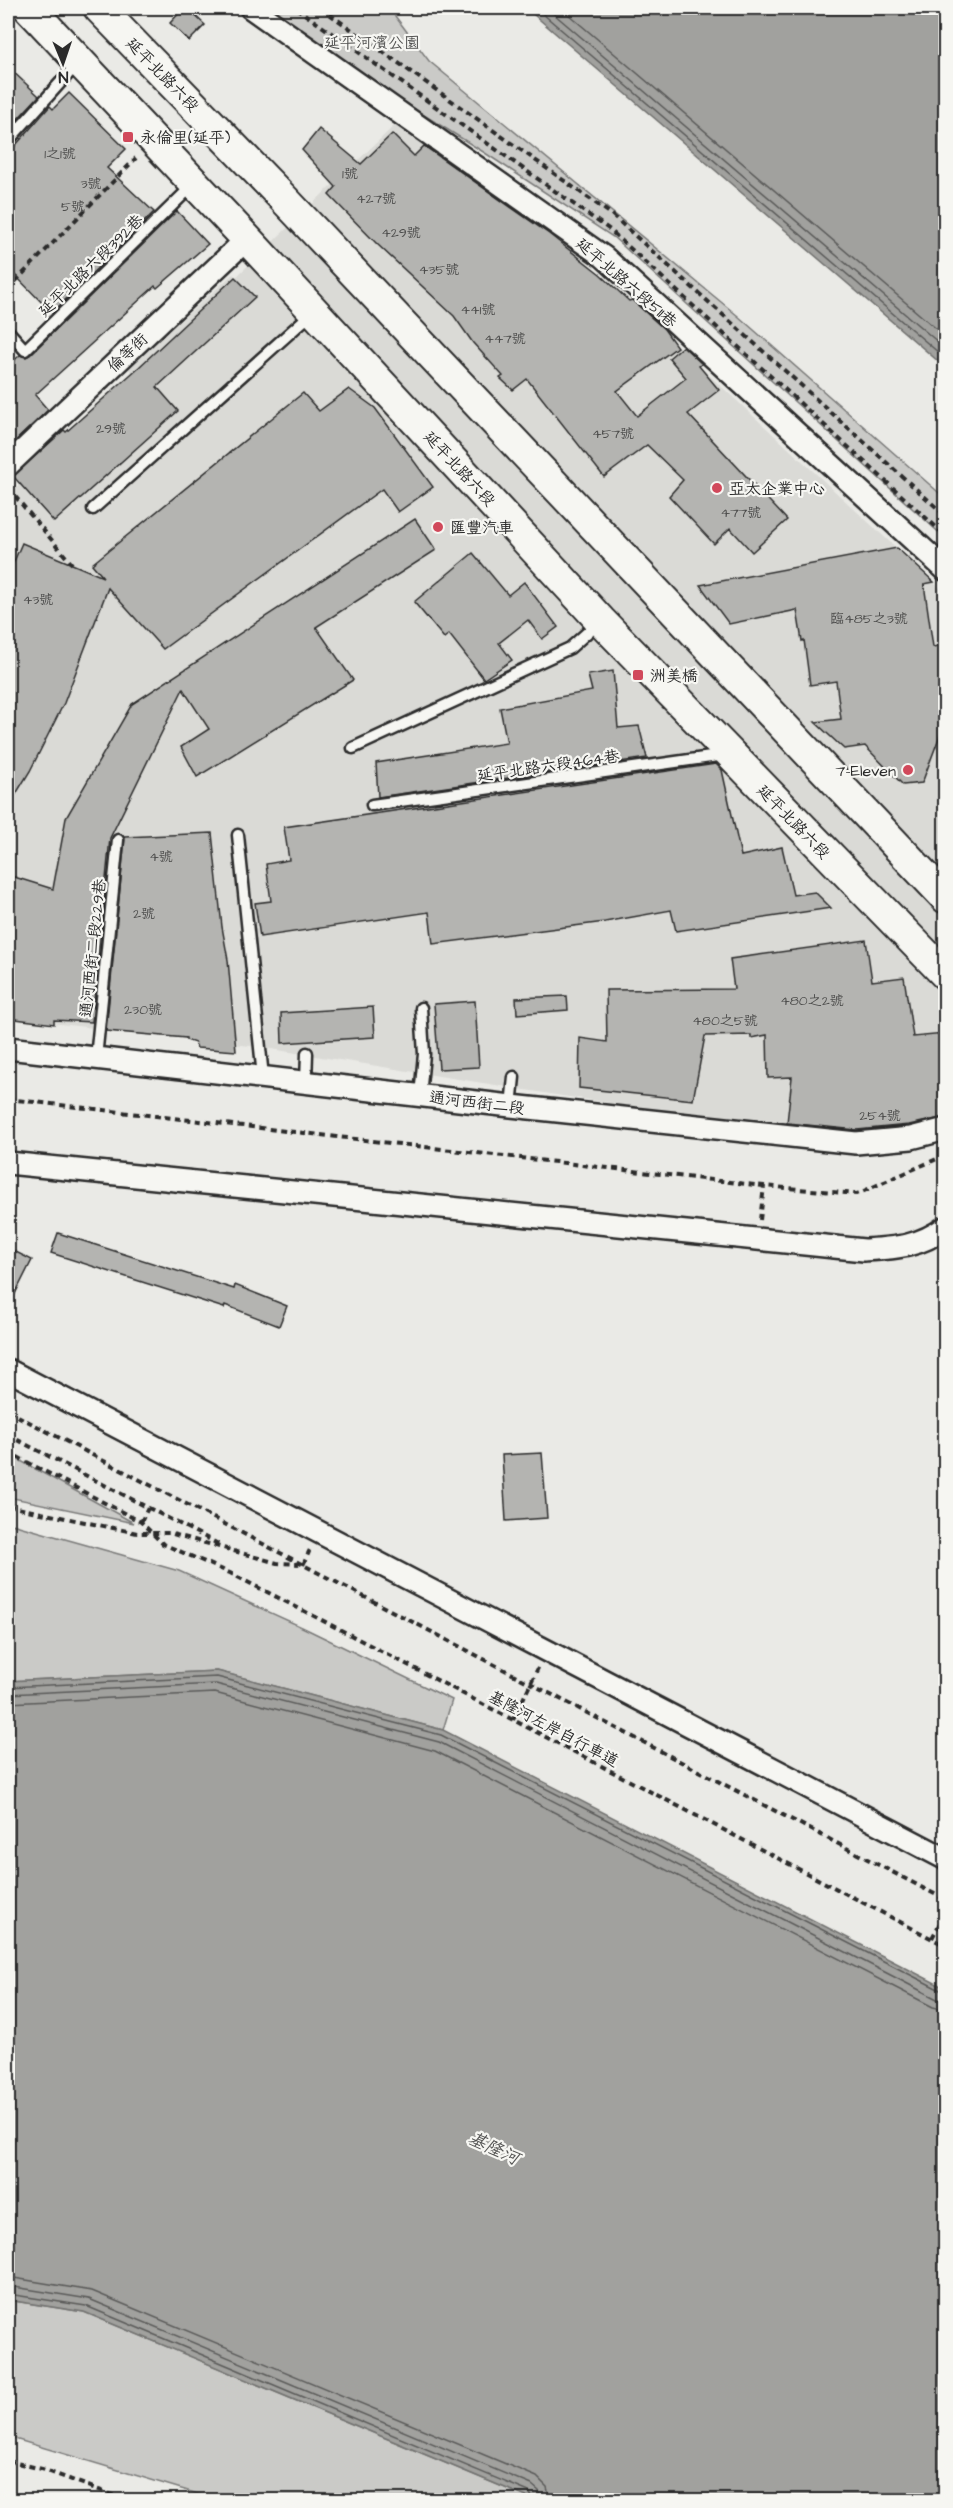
<svg xmlns="http://www.w3.org/2000/svg" width="953" height="2508" font-family="'Architects Daughter','LXGW WenKai TC',sans-serif">
<style>
.built{fill:#dadad6}
.green{fill:#cacac7;stroke:#7a7a79;stroke-width:1.5}
.water{fill:#a1a19e;stroke:#727270;stroke-width:1.5}
.lines{fill:none;stroke-linecap:round;stroke-linejoin:round}
.shore{stroke:#5a5a59;stroke-width:1.5}
.building{fill:#b4b4b1;stroke:#2b2b2b;stroke-width:1.5}
.lane-casing{stroke:#2b2b2b;stroke-width:15}
.street-casing{stroke:#2b2b2b;stroke-width:26}
.secondary-casing{stroke:#2b2b2b;stroke-width:34}
.path{stroke:#2b2b2b;stroke-width:4;stroke-dasharray:6 4.5;stroke-linecap:butt}
.lane{stroke:#f6f6f2;stroke-width:10}
.street{stroke:#f6f6f2;stroke-width:21}
.secondary{stroke:#f6f6f2;stroke-width:30}
.poi-dot{fill:#d1495b;stroke:#f6f6f2;stroke-width:2}
.labels{text-anchor:middle;stroke-width:4.5;stroke-linejoin:round;paint-order:stroke}
.number-label{font-size:14px;fill:#4d4d4c}
.park-label{font-size:16px;fill:#535352;stroke:#f6f6f2}
.street-label{font-size:16px;fill:#2b2b2b;stroke:#f6f6f2}
.poi-label{font-size:16px;fill:#2b2b2b;stroke:#f6f6f2;text-anchor:start}
.water-label{font-size:18px;font-style:italic;fill:#545453;stroke:#f6f6f2}
</style>
<rect width="100%" height="100%" fill="#eaeae6"/>
<filter id="ink" filterUnits="userSpaceOnUse"><feTurbulence type="fractalNoise" baseFrequency=".0167" numOctaves="2"/><feDisplacementMap in="SourceGraphic" scale="12" xChannelSelector="R" yChannelSelector="G"/><feConvolveMatrix kernelMatrix="1 2 1 2 8 2 1 2 1" color-interpolation-filters="sRGB"/></filter>
<g filter="url(#ink)">
<path class="built" d="M396,124L579,255L945,593V1119L891,1132H814L569,1097L259,1047L8,1018V495L133,374L128,368L233,274L236,277Z"/>
<g class="green">
<path d="M252,8H389L429,61L738,316L945,498V538L613,237L485,153Z"/>
<path d="M8,1454L134,1523L8,1497Z"/>
<path d="M8,1523L179,1571L304,1628L452,1700L443,1730L217,1671L8,1681Z"/>
<path d="M8,2300L84,2312L534,2500H218L8,2437Z"/>
</g>
<g class="water">
<path d="M526,8H945V367Z"/>
<path d="M217,1671L443,1730L945,1988V2500H534L84,2312L8,2300V1681Z"/>
</g>
<g class="lines">
<g class="shore">
<path d="M536,8L946,359"/>
<path d="M547,8L946,349"/>
<path d="M561,8L946,337"/>
<path d="M8,1687L217,1677L441,1735L946,1993"/>
<path d="M8,1694L216,1684L439,1742L937,1999L946,2000"/>
<path d="M8,1703L215,1693L435,1751L933,2007L946,2010"/>
<path d="M8,2277L92,2291L537,2477L547,2487L550,2500"/>
<path d="M8,2286L89,2299L532,2485L539,2491L541,2500"/>
<path d="M8,2294L86,2306L529,2492L534,2500"/>
</g>
</g>
<g class="building">
<path d="M184,8H187L205,25L189,41L170,23Z"/>
<path d="M8,67L39,96L12,125L8,121Z"/>
<path d="M69,93L126,149L107,168L154,212L52,313L8,268V154L50,106L53,109Z"/>
<path d="M319,129L361,164L392,134L414,156L424,146L549,234L600,274L629,301L632,300L664,329L677,347L617,391L637,416L686,378L669,358L683,346L702,364L699,366L719,390L688,414L787,520L752,552L730,528L714,544L669,496L683,480L647,445L604,477L527,379L513,390L500,378L503,376L473,343L454,316L377,244L329,195L336,187L302,150Z"/>
<path d="M177,211L208,244L157,288L155,286L35,395L48,410L8,448V366L20,355L26,357L30,355Z"/>
<path d="M235,277L255,297L157,387L178,411L54,522L13,476L64,430L66,432L139,367Z"/>
<path d="M349,389L375,408L433,487L398,512L382,489L163,649L108,588L64,703L30,771L8,807V575L22,543L103,577L92,564L303,393L319,411Z"/>
<path d="M415,519L436,550L316,627L353,680L197,777L181,747L209,729L183,689L110,838L92,1022L54,1020V1024L8,1018V875L53,889L66,818L132,704Z"/>
<path d="M897,548L934,582L924,584L933,647L945,645V722L922,783L903,785L865,746L844,749L815,722L841,719L836,681L810,685L804,640L802,641L797,610L729,624L700,585Z"/>
<path d="M473,553L508,595L524,582L558,627L542,639L528,620L499,643L512,660L484,679L449,634L444,638L414,602Z"/>
<path d="M613,671L618,728L639,726L647,758L378,797L376,763L507,743L500,708L592,691L588,675Z"/>
<path d="M716,764L722,770L741,856L782,847L793,895L815,892L831,908L676,931L671,910L605,922L433,944L429,912L260,937L255,903L271,901L266,864L289,860L284,827Z"/>
<path d="M212,833L222,927L228,960L236,1051L197,1048L195,1043L186,1040V1038L106,1031L125,837Z"/>
<path d="M866,940L872,981L904,977L913,1037L945,1034V1117L909,1125L857,1130L787,1123L792,1077L768,1078L767,1035L751,1038V1035L705,1036L693,1100L579,1088L580,1038L607,1042L606,990L734,989L730,959Z"/>
<path d="M567,996L568,1010L517,1014L516,998Z"/>
<path d="M475,1001L479,1067L439,1069L434,1004Z"/>
<path d="M373,1007L375,1037L282,1043L281,1013Z"/>
<path d="M58,1233L234,1289L235,1285L287,1306L279,1326L225,1305L224,1308L51,1253Z"/>
<path d="M8,1248L32,1260L8,1308Z"/>
<path d="M542,1453L547,1518L506,1521L502,1455Z"/>
</g>
<g class="lines">
<g class="lane-casing">
<g id="lane">
<path d="M8,141L78,63"/>
<path d="M8,331L25,350L193,185"/>
<path d="M93,509L312,313"/>
<path d="M353,748L570,648L598,623"/>
<path d="M372,805L725,755"/>
<path d="M238,835L263,1077"/>
<path d="M96,1058L118,840"/>
<path d="M306,1083L307,1053"/>
<path d="M420,1096L424,1054L421,1008"/>
<path d="M511,1106L514,1077"/>
</g>
</g>
<g class="street-casing">
<g id="street">
<path d="M251,8L604,257L946,570"/>
<path d="M8,465L247,239"/>
<path d="M8,1048L511,1106L856,1143L911,1138L946,1129"/>
<path d="M8,1163L864,1250C896,1248 919,1247 946,1227"/>
<path d="M8,1370L946,1859"/>
</g>
</g>
<g class="secondary-casing">
<g id="secondary">
<path d="M29,8L247,239L601,621L946,975"/>
<path d="M99,8L285,200L946,898"/>
</g>
</g>
<g class="path">
<path d="M296,8L610,230L946,536"/>
<path d="M321,8L611,214L946,516"/>
<path d="M8,289L136,158"/>
<path d="M8,488L72,564"/>
<path d="M8,1099L764,1186L857,1194L946,1155"/>
<path d="M760,1220L764,1186"/>
<path d="M8,1411L946,1900"/>
<path d="M8,1435L222,1546"/>
<path d="M8,1452L141,1522L163,1544L230,1573L339,1629L946,1946"/>
<path d="M8,1506L137,1533H169L277,1563L299,1564"/>
<path d="M141,1522L148,1508"/>
<path d="M303,1565L309,1552L307,1551"/>
<path d="M513,1720L538,1668"/>
<path d="M932,1938L946,1912"/>
<path d="M8,2461L42,2469L126,2500"/>
</g>
<use href="#lane" class="lane"/>
<use href="#street" class="street"/>
<use href="#secondary" class="secondary"/>
</g>
</g>
<g class="poi-dot">
<rect x="122" y="131" width="12" height="12" rx="3"/>
<circle cx="717" cy="488" r="6"/>
<circle cx="438" cy="527" r="6"/>
<rect x="632" y="669" width="12" height="12" rx="3"/>
<circle cx="908" cy="770" r="6"/>
</g>
<g class="labels">
<g class="number-label">
<text x="60" y="158">1之1號</text>
<text x="350" y="178">1號</text>
<text x="91" y="188">3號</text>
<text x="376" y="203">427號</text>
<text x="73" y="211">5號</text>
<text x="401" y="237">429號</text>
<text x="439" y="274">435號</text>
<text x="478" y="314">441號</text>
<text x="505" y="343">447號</text>
<text x="111" y="433">29號</text>
<text x="613" y="438">457號</text>
<text x="741" y="517">477號</text>
<text x="38" y="604">43號</text>
<text x="869" y="623">臨485之3號</text>
<text x="161" y="861">4號</text>
<text x="144" y="918">2號</text>
<text x="812" y="1005">480之2號</text>
<text x="143" y="1014">230號</text>
<text x="725" y="1025">480之5號</text>
<text x="880" y="1120">254號</text>
</g>
<g class="park-label">
<text x="372" y="48">延平河濱公園</text>
</g>
<g class="street-label">
<text transform="translate(163 74) rotate(46)" y="6">延平北路六段</text>
<text transform="translate(90 265) rotate(-44)" y="6">延平北路六段392巷</text>
<text transform="translate(627 282) rotate(41)" y="6">延平北路六段511巷</text>
<text transform="translate(127 352) rotate(-43)" y="6">倫等街</text>
<text transform="translate(460 468) rotate(47)" y="6">延平北路六段</text>
<text transform="translate(548 765) rotate(-8)" y="6">延平北路六段464巷</text>
<text transform="translate(794 821) rotate(46)" y="6">延平北路六段</text>
<text transform="translate(92 948) rotate(-84)" y="6">通河西街二段229巷</text>
<text transform="translate(477 1102) rotate(7)" y="6">通河西街二段</text>
<text transform="translate(554 1728) rotate(28)" y="6">基隆河左岸自行車道</text>
</g>
<g class="poi-label">
<text x="140" y="143">永倫里(延平)</text>
<text x="729" y="494">亞太企業中心</text>
<text x="450" y="533">匯豐汽車</text>
<text x="650" y="681">洲美橋</text>
<text x="896" y="776" text-anchor="end">7-Eleven</text>
</g>
<g class="water-label">
<text transform="translate(494 2148) rotate(25)" y="6">基隆河</text>
</g>
</g>
<rect width="953" height="2508" fill="none" stroke="#f6f6f2" stroke-width="30"/>
<rect x="15" y="15" width="923" height="2478" fill="none" stroke="#2b2b2b" stroke-width="2" filter="url(#ink)"/>
<g transform="translate(63 63) rotate(178)" stroke="#f6f6f2" stroke-width="4.5" paint-order="stroke">
<path d="M0-4.5L10 22L0 15L-10 22Z" fill="#2b2b2b"/>
<text y="-9" font-size="16" font-weight="bold" text-anchor="middle" fill="#2b2b2b">N</text>
</g>
</svg>
